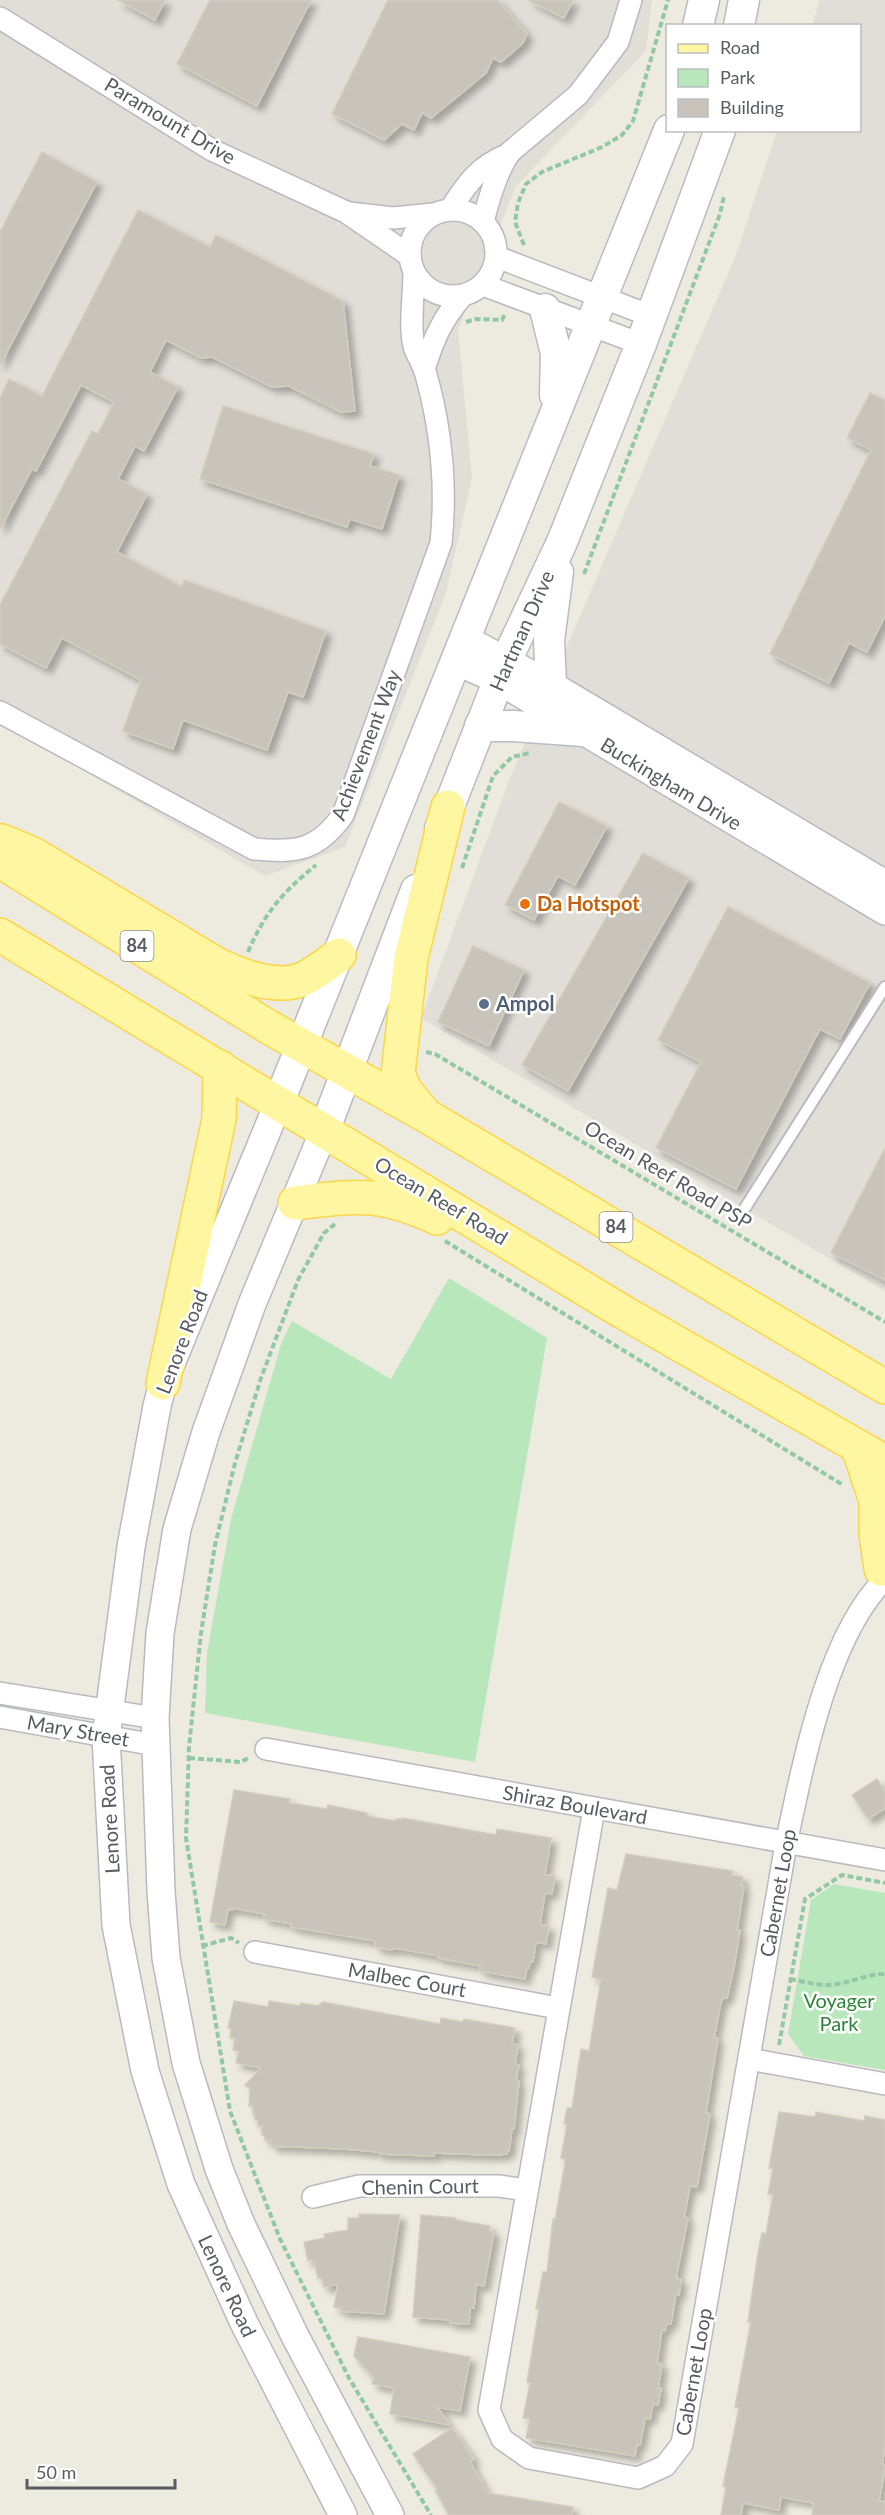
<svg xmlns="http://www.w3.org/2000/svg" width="885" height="2515" font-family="Lato,sans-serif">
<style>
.industrial{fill:#e0ded7}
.green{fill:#b9e7bc}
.building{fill:#c8c4bc;stroke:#d2cdbd;stroke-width:1.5;filter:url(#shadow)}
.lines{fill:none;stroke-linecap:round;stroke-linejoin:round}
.service-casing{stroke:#b8bac0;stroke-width:14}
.minor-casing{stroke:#b8bac0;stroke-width:24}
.tertiary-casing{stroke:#b8bac0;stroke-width:30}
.secondary-casing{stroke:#b8bcc3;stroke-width:33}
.primary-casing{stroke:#fbd64a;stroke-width:36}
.path{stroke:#92c8a5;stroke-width:4;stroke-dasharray:6 3;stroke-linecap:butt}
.service{stroke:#fff;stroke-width:10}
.minor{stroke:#fff;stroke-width:21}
.tertiary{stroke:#fff;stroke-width:27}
.secondary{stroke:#fff;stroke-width:30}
.primary{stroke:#fff6a2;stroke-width:33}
.food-dot{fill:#e8710a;stroke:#fff;stroke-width:2}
.service-dot{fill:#5c6f8a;stroke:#fff;stroke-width:2}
.labels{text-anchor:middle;stroke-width:5;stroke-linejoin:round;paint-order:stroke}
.shield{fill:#fff;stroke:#8a8d91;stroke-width:1.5}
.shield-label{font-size:18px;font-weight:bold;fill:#585c62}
.street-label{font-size:20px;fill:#585c62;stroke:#fff}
.food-label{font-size:20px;font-weight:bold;fill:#c56008;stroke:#fff;text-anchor:start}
.service-label{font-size:20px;font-weight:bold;fill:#4e5e75;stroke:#fff;text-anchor:start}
.park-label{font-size:20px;fill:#2e8438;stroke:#fff}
</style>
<defs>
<filter id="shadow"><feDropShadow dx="5.5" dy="5.5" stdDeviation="3" flood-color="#0004"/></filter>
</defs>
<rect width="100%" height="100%" fill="#edebdf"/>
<g class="industrial">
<path d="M0,0H652L646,51L516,186L458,330L472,478L446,593L345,847L265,876L0,722Z"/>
<path d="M820,0H885V1291L421,1018L510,778L736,255L777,131L860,130V26L812,25Z"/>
</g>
<g class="green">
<path d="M449,1278L547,1338L475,1762L205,1713L207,1653L231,1519L281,1344L292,1321L391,1379Z"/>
<path d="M834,1884L885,1893V2070L804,2056L788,2034L811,1900Z"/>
</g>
<g class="building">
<path d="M118,0H165L155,20Z"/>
<path d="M210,0H311L257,106L177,64Z"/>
<path d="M388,0H497L527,34L523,43L501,62L493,58L486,73L431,118L422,113L414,130L402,124L384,140L332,114Z"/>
<path d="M528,0H573L564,18Z"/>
<path d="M42,152L97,182L0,365V232Z"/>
<path d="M138,210L210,247L216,235L343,301L355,411L341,412L289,386L272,387L212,357L201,358L166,340L150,372L178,387L144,451L135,446L118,479L147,494L117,552L182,587L184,580L326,631L303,697L288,692L267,750L183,720L173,749L123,731L141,680L62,638L46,668L0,644V605L92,431L98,434L114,402L81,385L36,471L32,469L0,529V398L9,379L42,396Z"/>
<path d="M870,393L885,400V616L867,652L849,643L829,683L770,654L871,450L847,438Z"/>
<path d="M223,406L374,454L370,466L399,475L382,529L350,519L347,527L200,479Z"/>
<path d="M559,802L607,826L575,885L558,876L534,920L505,905Z"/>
<path d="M643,853L689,878L568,1091L522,1065Z"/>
<path d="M728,907L870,983L840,1039L820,1029L736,1189L656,1148L701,1062L658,1040Z"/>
<path d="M473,946L524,970L489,1046L438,1022Z"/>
<path d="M885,1148V1280L831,1253Z"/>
<path d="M877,1779L885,1791V1808L868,1819L852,1795Z"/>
<path d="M234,1790L290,1799L289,1803L327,1809L328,1805L367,1813V1816L396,1821V1819H402V1818L496,1835L497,1829L551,1838L545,1875L555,1876L552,1894L545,1893L540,1925L549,1926L546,1944L536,1942L533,1962L530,1961L529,1968L527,1967L525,1979L480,1971L481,1966L438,1958L439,1956L395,1948L391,1950L375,1947L376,1941L291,1927L292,1924L264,1919L265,1914L232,1908V1910L228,1909L225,1925L210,1922Z"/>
<path d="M626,1854L733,1871L732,1875L743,1877L741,1885L744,1886L737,1930H740L734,1967L727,1998H723L721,2002L714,2038H718L706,2113L710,2114L697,2187L690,2186L684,2217L688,2218L676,2278L681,2279L679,2295L676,2294L671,2324L667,2323L665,2331L662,2330L657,2363L662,2364L658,2388H661L658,2405L653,2404L650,2419L645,2418L640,2445L637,2444L635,2456L526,2438L530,2419L523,2418L530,2383L527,2382L539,2309H536L543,2272H547L553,2219L555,2220L565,2163V2159L561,2158L567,2124H564L567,2108H572L581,2049L589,2051L601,1979L592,1977L608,1888L617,1890Z"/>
<path d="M234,2001L268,2007L269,2001L300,2006L301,2003L318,2006L323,2002L440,2024L441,2018L463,2022L464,2019L515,2028L512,2044L518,2045L515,2064L519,2065L516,2080L519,2081L514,2129H512L509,2151H507V2154L491,2155L434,2153V2156L379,2154V2152L345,2149L272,2146V2140H265V2135H262V2126H258V2119L255,2120V2113L253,2114V2106H249L250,2089L245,2085L261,2068L236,2063L239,2051L233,2050L235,2038H230L231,2028H228Z"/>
<path d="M779,2112L815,2117L816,2112L864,2121L865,2116L885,2120V2447L882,2464L885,2465V2468L879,2501L885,2502V2515H812L814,2503L781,2497L779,2510L743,2503L741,2515H721L726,2487L723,2486L739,2408L735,2407L751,2322H748L758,2253L762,2233L766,2234L773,2194H768L773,2169L769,2168Z"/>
<path d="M359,2214L400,2215L384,2314L341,2311L342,2308L334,2307L338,2284L324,2287L322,2278H318L314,2260L308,2261L304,2242L325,2238L324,2234L348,2230V2218H359Z"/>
<path d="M421,2215L456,2218V2220L490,2226L489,2231L494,2232L484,2286L476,2284L474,2308H470L469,2324L450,2323V2320L413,2317Z"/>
<path d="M358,2337L470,2357L460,2411L437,2407L450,2425L390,2414L394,2388L372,2384L374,2378L354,2356Z"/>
<path d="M452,2428L474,2459L470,2461L487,2493L573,2507L572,2515H449L435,2490L437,2489L413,2454Z"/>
</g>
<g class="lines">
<g class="service-casing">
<path id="service" d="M745,1208L885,987"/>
</g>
<g class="minor-casing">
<g id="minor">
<path d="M0,18L212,150L346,212L410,256"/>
<path d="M450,210C467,183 479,166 509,154"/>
<circle cx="453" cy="253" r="43"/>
<path d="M349,213L393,218L433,214"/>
<path d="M483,222C489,197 496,174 509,153L578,95L618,42L631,0"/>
<path d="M497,257L651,316"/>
<path d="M483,285L641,344"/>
<path d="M424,369C434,338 442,319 463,295"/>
<path d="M0,712L254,849C296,853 317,851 343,815L441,543C447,485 441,427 425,371C422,362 416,354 414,346C409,326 414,294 414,273"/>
<path d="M0,1693L155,1718"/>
<path d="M0,1717L155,1745"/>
<path d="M266,1749L885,1860"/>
<path d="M594,1809L489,2410L502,2439L529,2458L638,2478L665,2466L682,2444L786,1844C803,1765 827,1636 885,1579"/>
<path d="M255,1952L558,2008"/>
<path d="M749,2059L885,2084"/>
<path d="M313,2197L359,2186H499L527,2190"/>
</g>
</g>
<g class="tertiary-casing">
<g id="tertiary">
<path d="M465,639L551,685L885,884"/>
<path d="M456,661L498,680L885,911"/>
<path d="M278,1104L163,1383L157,1406L131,1547L106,1737L116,1925L145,2071L181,2184L244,2323L343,2515"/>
<path d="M324,1131L252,1304L206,1432L177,1529L160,1633L155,1718L161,1891L166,1958L186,2063L219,2169L241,2224L295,2336L390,2515"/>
</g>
</g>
<g class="secondary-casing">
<g id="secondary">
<path d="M698,26L704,0"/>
<path d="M739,26L744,0"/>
<path d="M545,309L556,353L555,395"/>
<path d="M551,685L549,640L558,572"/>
<path d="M480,726H514L583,731"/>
<path d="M440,829L507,659L562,542L641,344L720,130"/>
<path d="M278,1104L669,130"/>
<path d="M324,1131L416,890"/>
</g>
</g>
<g class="primary-casing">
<g id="primary">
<path d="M2,841L33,854L216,964C241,976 276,990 303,979C316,973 328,963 339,955"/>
<path d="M0,861L267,1026L425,1115L885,1387"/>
<path d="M0,935L623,1312L885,1462"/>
<path d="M422,1111L405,1090L398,1074L411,958L448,807"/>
<path d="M295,1203C356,1196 379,1191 437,1218"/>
<path d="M163,1383L219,1119L220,1067"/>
<path d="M858,1447L876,1501V1534L881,1569"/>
</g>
</g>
<g class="path">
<path d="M524,245L515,222L518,203L526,184L542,172L602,147L622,135L633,121L668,0"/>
<path d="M466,322L476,319L502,320L505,314"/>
<path d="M584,574L720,214L724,196"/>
<path d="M462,868L493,776L512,757L530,753"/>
<path d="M248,952C265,912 283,892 316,865"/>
<path d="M426,1052L435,1054L885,1322"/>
<path d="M335,1224L324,1233L298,1280L261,1378L235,1463L215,1545L201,1633L189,1747L186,1838L230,2111L280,2239L349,2378L431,2515"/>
<path d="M445,1241L843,1485"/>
<path d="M189,1758L241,1762L250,1757"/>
<path d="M202,1946L231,1938L239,1943"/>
<path d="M790,1979C806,1982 822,1987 838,1984C855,1981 868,1974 885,1974"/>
<path d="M779,2045L805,1899L842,1875L885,1883"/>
</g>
<use href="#service" class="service"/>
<use href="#minor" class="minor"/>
<use href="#tertiary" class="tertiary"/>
<use href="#secondary" class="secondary"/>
<use href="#primary" class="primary"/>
</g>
<circle class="food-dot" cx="525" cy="904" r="6"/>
<circle class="service-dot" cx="484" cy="1004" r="6"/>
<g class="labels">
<g class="shield">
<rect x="120.5" y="931" width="33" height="30" rx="4.5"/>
<rect x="599.5" y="1212" width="33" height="30" rx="4.5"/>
</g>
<g class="shield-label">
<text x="137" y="952">84</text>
<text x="616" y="1233">84</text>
</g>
<g class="street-label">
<text transform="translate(170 121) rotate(31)" y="7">Paramount Drive</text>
<text transform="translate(522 631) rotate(-66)" y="7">Hartman Drive</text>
<text transform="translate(366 745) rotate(-69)" y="7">Achievement Way</text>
<text transform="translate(671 784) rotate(31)" y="7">Buckingham Drive</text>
<text transform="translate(668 1175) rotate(31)" y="7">Ocean Reef Road PSP</text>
<text transform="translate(441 1201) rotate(31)" y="7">Ocean Reef Road</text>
<text transform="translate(182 1342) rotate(-69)" y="7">Lenore Road</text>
<text transform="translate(78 1731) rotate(10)" y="7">Mary Street</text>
<text transform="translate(575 1805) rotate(10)" y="7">Shiraz Boulevard</text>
<text transform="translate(110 1819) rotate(-93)" y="7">Lenore Road</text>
<text transform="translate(778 1893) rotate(-80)" y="7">Cabernet Loop</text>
<text transform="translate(407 1980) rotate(10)" y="7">Malbec Court</text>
<text transform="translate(420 2187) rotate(-1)" y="7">Chenin Court</text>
<text transform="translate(227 2286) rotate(65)" y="7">Lenore Road</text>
<text transform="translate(694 2372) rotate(-80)" y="7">Cabernet Loop</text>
</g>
<g class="food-label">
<text x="537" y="911">Da Hotspot</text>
</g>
<g class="service-label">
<text x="496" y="1011">Ampol</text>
</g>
<g class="park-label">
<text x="839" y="2008">Voyager<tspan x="839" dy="23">Park</tspan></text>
</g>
</g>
<rect x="666" y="24" width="195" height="108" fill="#ffffff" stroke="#bcbec0" stroke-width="1.5"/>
<rect x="678" y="44" width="30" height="9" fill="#fff6a2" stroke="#bcbec0" stroke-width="1.5"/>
<text x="720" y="54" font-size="18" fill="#585c62">Road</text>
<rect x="678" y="69" width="30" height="18" fill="#b9e7bc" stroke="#bcbec0" stroke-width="1.5"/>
<text x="720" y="84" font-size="18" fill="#585c62">Park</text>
<rect x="678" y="99" width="30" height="18" fill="#c8c4bc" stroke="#bcbec0" stroke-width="1.5"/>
<text x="720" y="114" font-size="18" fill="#585c62">Building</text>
<path d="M27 2479v9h148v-9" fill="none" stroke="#585c62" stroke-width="3"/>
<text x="36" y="2479" font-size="18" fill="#585c62" stroke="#ffffff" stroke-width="4.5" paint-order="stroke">50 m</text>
</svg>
